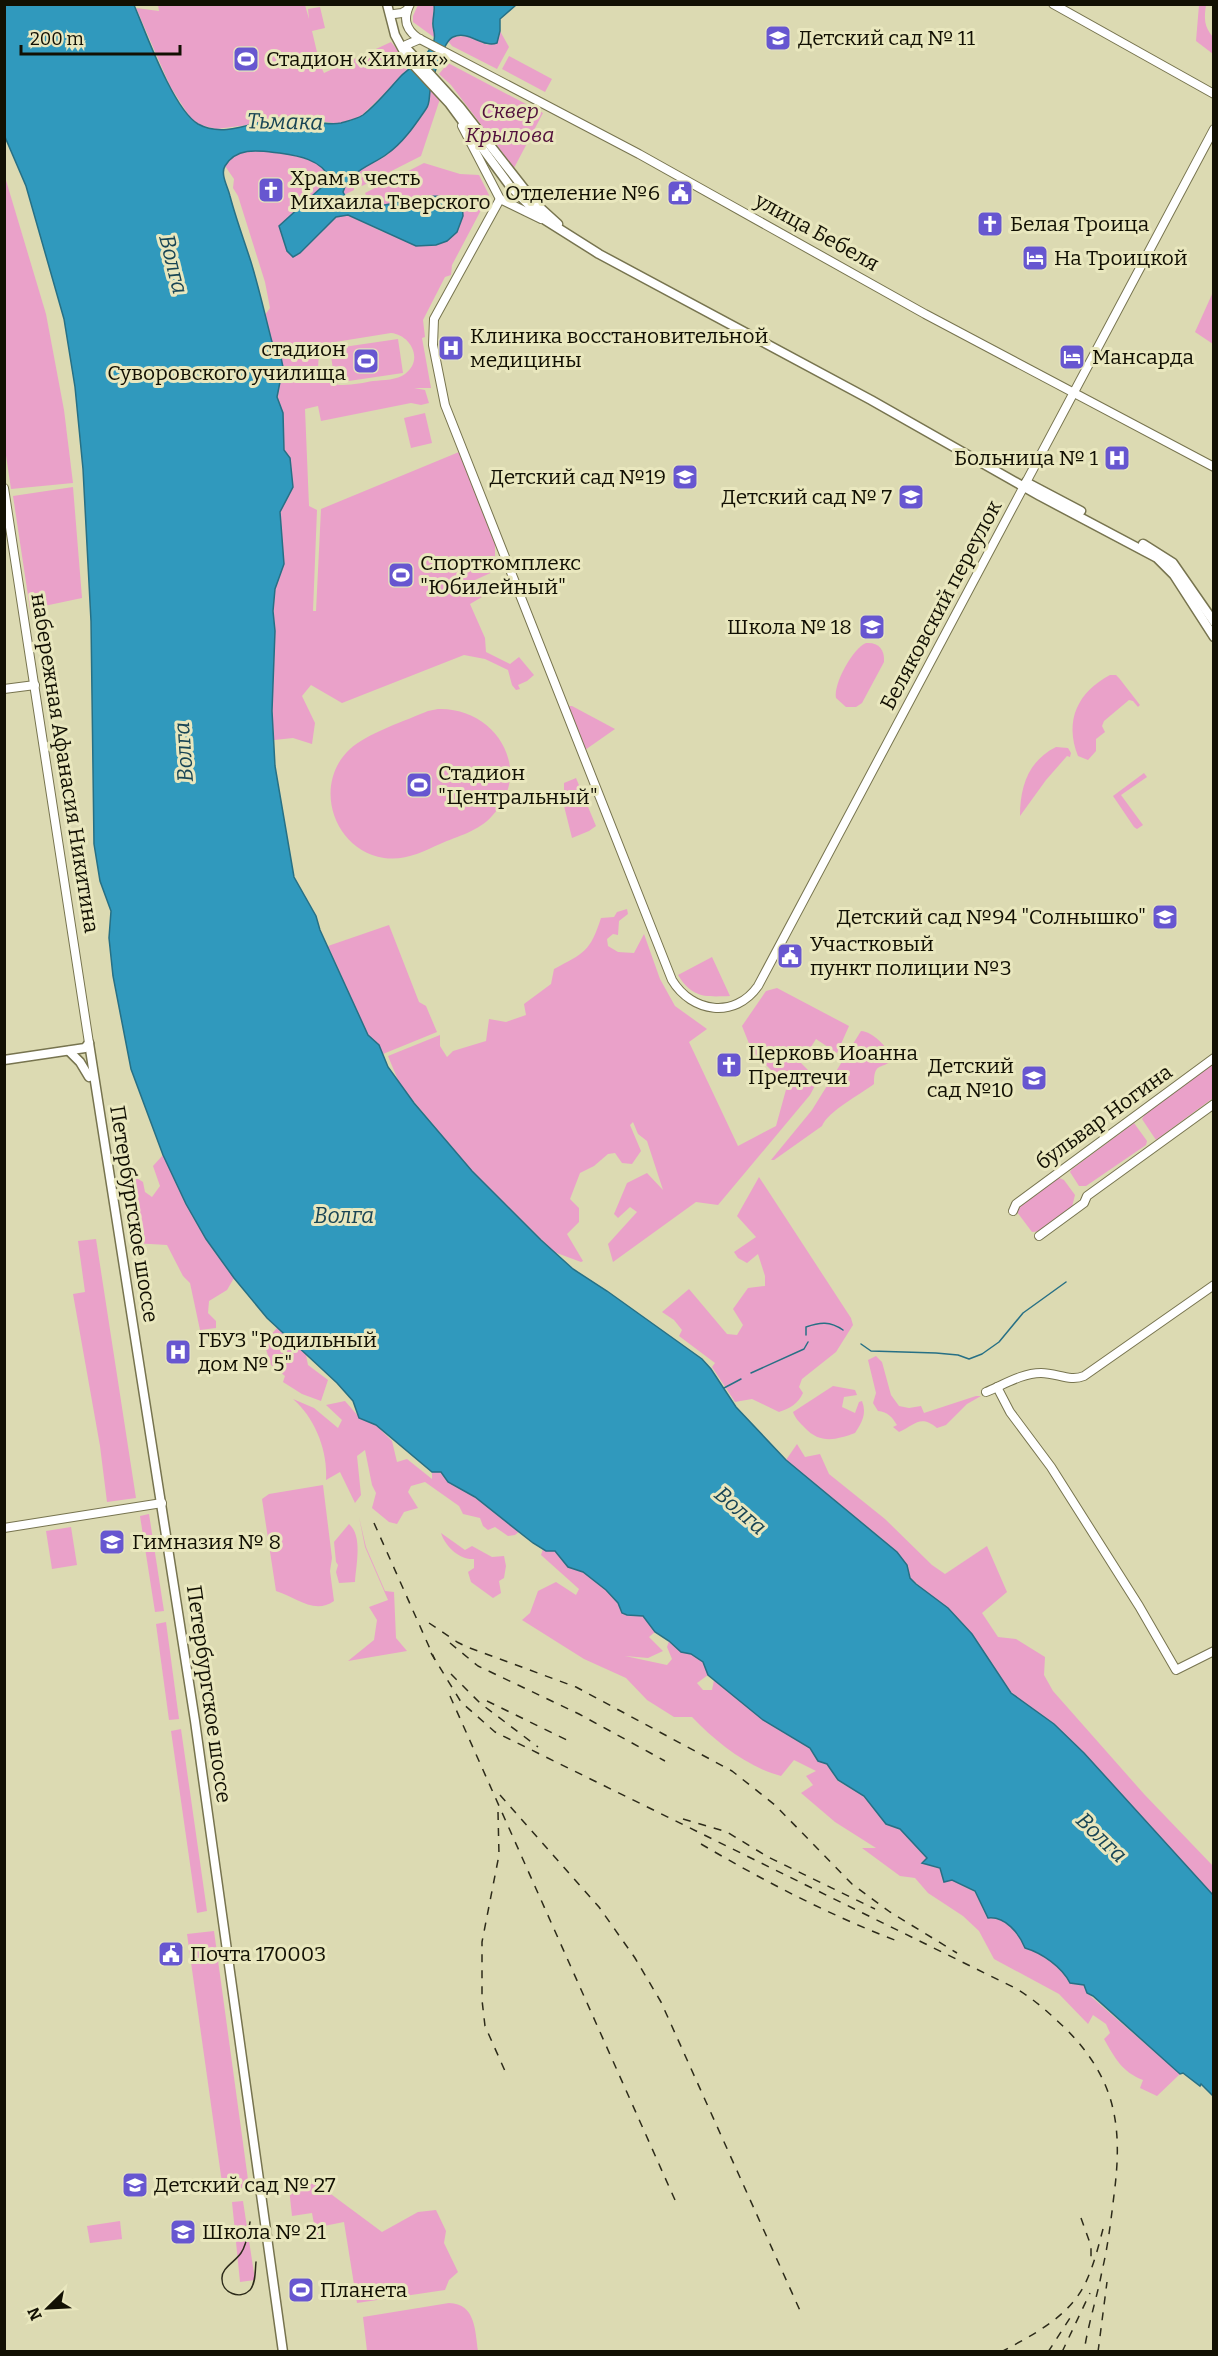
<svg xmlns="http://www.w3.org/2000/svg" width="1218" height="2356" font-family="Bitter,serif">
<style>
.green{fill:#eaa1c9;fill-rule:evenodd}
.water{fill:#3099bd;stroke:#277085;stroke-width:1.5}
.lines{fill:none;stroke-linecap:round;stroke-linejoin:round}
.stream{stroke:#277085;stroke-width:1.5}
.secondary-casing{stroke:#77744f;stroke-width:10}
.primary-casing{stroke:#77744f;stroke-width:11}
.secondary{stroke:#fff;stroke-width:8}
.primary{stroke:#fff;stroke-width:8}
.tram{stroke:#2d2b1a;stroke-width:1.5}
.rail{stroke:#2d2b1a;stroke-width:1.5;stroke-dasharray:8 8;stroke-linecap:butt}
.labels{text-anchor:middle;stroke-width:6;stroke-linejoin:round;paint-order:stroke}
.poi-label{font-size:21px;fill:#121003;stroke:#e9e7be;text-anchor:start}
.park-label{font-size:21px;font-style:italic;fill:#52103c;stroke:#e9e7be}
.street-label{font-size:21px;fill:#121003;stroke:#e9e7be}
.water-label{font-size:22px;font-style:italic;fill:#194555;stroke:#e9e7be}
</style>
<rect width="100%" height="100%" fill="#dcdab2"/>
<g class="green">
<path d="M158,5H305L309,19L308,9L320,7L325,28L312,31L320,65L324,73L391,42L412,68L361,116L339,124L303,118H278L257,124L216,129L200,125L191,119L170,86L136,8L159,11Z"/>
<path d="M418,5H434L435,16L432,24L435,38L413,22V16Z"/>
<path d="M1199,5H1206C1204,18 1204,27 1213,37V54L1196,41Z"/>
<path d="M500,31L509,47L497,69L452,46L448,41L452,37L466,36L488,45L499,38Z"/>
<path d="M509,56L552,79L545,92L502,69Z"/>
<path d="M448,63L543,113L514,168L451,85L439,74Z"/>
<path d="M430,89L440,99L421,156L362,186L360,183L354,184V190L344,195L347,201L357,197L363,200L367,197L365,193L424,163L460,174L479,175L489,195L452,265L451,275L445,277L423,320L425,337L422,338L431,388H414L425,390L429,403L421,405L411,403L321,421L318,406L305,409L309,506L317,510L313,611H316L321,509L459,452L495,544V571L475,580L482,597L470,604L485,638L486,652L510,664L519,657L534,675L527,681L518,685L520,689L516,690L512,685L508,670L485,659L464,655L342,703L311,685L302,696L315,723L312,744L293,738L274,740L272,711L275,631L273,611L275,589L284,564L280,512L293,487L290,458L284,450L283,413L277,397L283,367L272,342L265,315L270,308L265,282L238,196L233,188L234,179L225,166C229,162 233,156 239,153C255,146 302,155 318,164C323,167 327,173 330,178L326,186L322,187L279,226L287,251L300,253L336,217L348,215L383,232H457L463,216L360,208C350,205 347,202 343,192C350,170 371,166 388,154C401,143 419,122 427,108C430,103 430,95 430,89ZM391,333C411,335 424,360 405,374C397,380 384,380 373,381C352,385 312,394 319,357L329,343Z"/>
<path d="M5,177L46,314L64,410L73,483L11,489L4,442Z"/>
<path d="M1213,292V344L1195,332Z"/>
<path d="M398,339L403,373L335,383L330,349Z"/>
<path d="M425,413L432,443L411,448L404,418Z"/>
<path d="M73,487L82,598L30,609L13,496Z"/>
<path d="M866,643C878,642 885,649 884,662L862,703L856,707H846L836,698C833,684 853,648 866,643Z"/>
<path d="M1110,675H1116L1119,678L1140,705L1138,707L1133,701L1129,700L1104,721L1102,726L1105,732L1096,739V751L1088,760L1078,756C1064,720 1078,692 1110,675Z"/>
<path d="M567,706H572L615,729L585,750Z"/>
<path d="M438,709C496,707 535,771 492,816C479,831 458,836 440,844C422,852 405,861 384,858C333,850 312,784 350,749C366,734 407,720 428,711Z"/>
<path d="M1056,747L1068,748L1071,753L1070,757L1067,756L1046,780L1020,816C1020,787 1028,761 1056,747Z"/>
<path d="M1144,773L1147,777L1121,795L1143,825L1137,829L1134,827L1113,796Z"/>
<path d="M576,778L596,826L589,831L572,838L564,806V783Z"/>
<path d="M627,909L628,914L619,921L618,935L613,934L607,939L608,946L618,952L634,953L644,934L660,979L675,1006L707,1029L689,1042L738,1146L776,1126L787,1086L752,1051L742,1026L766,991L777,988L849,1026L837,1053L816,1039L801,1063L818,1080L810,1095L718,1205L696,1202L613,1262L608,1244L637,1212L630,1207L618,1218L614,1214L627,1183L647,1173L663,1190L647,1141L638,1134L633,1122L630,1125L641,1151L632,1164L622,1163L615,1153L608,1154L594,1166L580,1173L570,1199L579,1208V1222L567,1234L583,1261L581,1262L554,1252L472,1171L400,1085L388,1056L440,1035V1046L447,1057L453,1051L486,1041L489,1019L506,1022L526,1015L524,1004L551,984L554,969C584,953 590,952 601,918L614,917L617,912Z"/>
<path d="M389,925L419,1002L426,1006L437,1032L383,1054L379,1045L368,1035L328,946Z"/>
<path d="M712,957L730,996C705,997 692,998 678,975Z"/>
<path d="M861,1031C874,1032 884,1046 893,1055V1060C880,1070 874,1062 874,1084C861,1094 828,1111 822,1126L774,1160H771L812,1110Z"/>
<path d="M1213,1063V1098L1156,1140L1142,1119L1145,1114Z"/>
<path d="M1134,1123L1147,1141L1146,1145L1086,1186H1079L1070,1172L1072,1169Z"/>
<path d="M163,1155L197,1224L234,1278L227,1290L209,1301L208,1313L216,1321V1328L200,1330L190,1283L183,1276L167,1245L133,1243L128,1222V1176L135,1177L143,1182L145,1192L152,1197L160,1186L153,1166Z"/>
<path d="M759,1177L851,1318L853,1325L836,1352L802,1379L799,1387L803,1393C798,1404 790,1408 779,1412L752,1399L735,1402L712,1367L715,1363L679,1336L682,1330L674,1320L662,1312L689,1289L727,1334L737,1335L743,1325L733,1309L748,1288L765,1286V1276L758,1254L747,1263L738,1258L734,1252L756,1237L737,1216Z"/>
<path d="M1057,1177L1064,1180L1075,1195L1072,1207L1041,1231L1032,1232L1017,1212L1019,1204Z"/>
<path d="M96,1239L136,1498L107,1502L100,1446L73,1294L85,1292L78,1241Z"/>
<path d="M277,1328L306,1355L308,1365L328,1380L321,1401L302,1394L283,1382L285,1376L271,1365L264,1343Z"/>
<path d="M876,1356L882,1362L891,1395L899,1406L909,1408L921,1406L924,1413L976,1396H981L967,1404L946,1425L937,1428C920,1414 915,1425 899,1432L893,1427L897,1425C892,1417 888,1412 878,1411L873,1403L876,1393L868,1360Z"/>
<path d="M833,1386L855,1390L857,1395L844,1397L842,1407L855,1413L859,1402L862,1401C867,1414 862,1422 855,1433C836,1440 820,1444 805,1428C800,1423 795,1418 793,1412Z"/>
<path d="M293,1399L314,1408L338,1428L342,1420L326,1405L345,1401L359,1417L376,1425L392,1441L397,1462L407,1459L432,1479V1472H441L448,1482L475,1497L520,1531L515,1535L508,1536L495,1527L488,1530L483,1526L480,1518L463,1514L459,1506L425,1482L411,1486L408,1492L418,1508L404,1512L397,1524L389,1522L372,1508L376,1493L372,1485L365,1450L357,1456L361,1495L355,1503L340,1472L326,1480C328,1451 315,1418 293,1399Z"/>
<path d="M797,1444L805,1457L820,1454L829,1474L885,1519L932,1565L945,1574L987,1546L1007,1592L982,1613L998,1637L1016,1639L1045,1657L1044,1675L1053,1691L1144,1794L1213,1866V1895L1084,1753L1054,1724L1011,1693L960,1620L910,1578L907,1565L881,1538L786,1460Z"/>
<path d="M323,1485L332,1558L330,1571L334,1601C314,1615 296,1597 276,1591L262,1499L269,1494Z"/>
<path d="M149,1514L164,1611L155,1612L140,1516Z"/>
<path d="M359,1517L366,1547L385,1591L394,1592L396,1638L407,1651L348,1661L374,1640L377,1620L369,1607L388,1600L365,1547Z"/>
<path d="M349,1524C363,1536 356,1565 355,1582L339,1583L336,1572L338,1565L336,1562L334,1542Z"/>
<path d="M71,1527L77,1565L52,1569L46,1531Z"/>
<path d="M441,1533L465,1550L472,1546L492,1557L504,1556L506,1566L504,1578L499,1581L501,1593L493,1598L471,1582L468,1572L474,1568V1559C459,1560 445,1546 441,1533Z"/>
<path d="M543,1549L555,1551L568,1567L583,1572L606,1590L618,1603L622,1613L627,1615L643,1616L655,1632L649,1637L663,1651L648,1658L625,1656L667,1665L672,1659L667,1647L669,1641L681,1652L691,1654L704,1662L708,1675L697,1683L703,1690H712L714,1680L763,1720L810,1748L818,1761L827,1764L838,1781L864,1796L886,1824L900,1829L927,1858L922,1862L940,1868L952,1880L975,1892L988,1918C1006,1917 1019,1932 1025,1948C1042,1953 1062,1967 1070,1983L1084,1985L1087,1993L1180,2074L1157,2096L1140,2088L1143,2080C1122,2072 1115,2058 1104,2039L1110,2033L1106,2024L1093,2015L1088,2024L1059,1994L994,1959L979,1931L963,1916L928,1893L915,1878L900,1876L862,1848H876L835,1822L801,1793L813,1785L806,1776L816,1771L794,1760L781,1776C747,1767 716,1742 692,1717H674L647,1700L626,1678L584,1659L522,1620L530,1613L538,1591L556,1582L576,1595L579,1589L541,1555Z"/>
<path d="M166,1622L179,1719L169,1720L156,1624Z"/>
<path d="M181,1729L207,1911L197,1913L171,1731Z"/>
<path d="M214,1931L249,2187L223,2190L187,1934Z"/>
<path d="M316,2183L382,2232L418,2212L436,2210L446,2231L444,2243L458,2272L449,2280L445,2290L357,2303L344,2222L324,2226L325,2234L316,2235L312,2213L292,2216L289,2188Z"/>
<path d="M243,2201L255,2280L240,2282L232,2202Z"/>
<path d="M120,2221L122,2239L90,2243L87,2226Z"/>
<path d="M449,2303C476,2304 475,2331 478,2351H367L363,2317Z"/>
</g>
<path class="water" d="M4,5H134C146,33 173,109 198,124C223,138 253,122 278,118C299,115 321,127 341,123C348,121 357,119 363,115C377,104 389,89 401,76C414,64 428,58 434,40C436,33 432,28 433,22C433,16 435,11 434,5H516L500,19V31L497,43C482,48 469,30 453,37C443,41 432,81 430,91C429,97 430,104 426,109C415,125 403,143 387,154C371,166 350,170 343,192L350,205C385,215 431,183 462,203L463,216L457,232L447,241L436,245L416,246L348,215L336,217L300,253L293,257L287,251L279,226L322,187L326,186L330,178C320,159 299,156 279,153C261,151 237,146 225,166C220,174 228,187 230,196C236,219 244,240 251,262C259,288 265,315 272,342L279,348L283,367L277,397L283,413L284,450L290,458L293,487L280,512L284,564L275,589L273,611L275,631L272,711L275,766L294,877L316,916L320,930L368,1035L379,1045L388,1067L414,1103L472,1171L541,1240L573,1269L607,1291L702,1359L711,1369L736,1407L786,1460L897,1552L907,1565L910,1578L916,1584L948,1608L972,1634L1011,1693L1054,1724L1084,1753L1213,1895V2096L1201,2084L1200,2086L1183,2073L1180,2074L1093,1996L1087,1993L1084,1985L1070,1983C1062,1967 1042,1953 1025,1948C1019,1933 1005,1916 988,1918L975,1891L952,1880L944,1882L940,1868L922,1863L927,1858L900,1829L886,1824L864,1796L838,1780L827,1764L818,1761L810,1748L763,1720L708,1675L703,1662L691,1654L681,1652L669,1641L655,1632L643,1616L627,1615L622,1613L618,1603L606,1590L583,1572L568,1567L555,1551H546L533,1543L475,1497L448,1482L441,1472H432L376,1425L359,1418L353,1401L337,1383L267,1318L234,1278L206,1239L186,1204L163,1155L131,1069L113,976L109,938L111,911L100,881L94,844L91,621L83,469L75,387L64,319L26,186L5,137Z"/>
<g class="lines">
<g class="stream">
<path d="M806,1335V1327C820,1322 830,1321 843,1330"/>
<path d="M861,1344L871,1351L936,1353L958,1355L969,1359L982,1354L999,1342L1023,1313L1066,1282"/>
<path d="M751,1373L804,1349L808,1342"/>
<path d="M724,1388L741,1379"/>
</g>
<g class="secondary-casing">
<g id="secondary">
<path d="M410,4C403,18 405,29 418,38L639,154L925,314L1214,467"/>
<path d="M1053,4L1214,94"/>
<path d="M394,14L402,13L407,10"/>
<path d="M406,45L420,39"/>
<path d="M462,126L500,199"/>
<path d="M500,199L434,319L433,345L445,405L672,980C692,1013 735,1019 758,986L1214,129"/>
<path d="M500,199L541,219"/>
<path d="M4,488L89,1043"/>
<path d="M4,689L35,685"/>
<path d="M1013,1211L1016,1204L1214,1058"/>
<path d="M1039,1236L1084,1203L1087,1196L1214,1104"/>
<path d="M997,1387L1010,1412L1051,1467L1139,1606L1176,1670L1214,1651"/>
<path d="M986,1392C1003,1385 1022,1373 1041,1373C1057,1373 1070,1382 1084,1376L1214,1285"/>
<path d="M4,1528L162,1503"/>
</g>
</g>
<g class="primary-casing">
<g id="primary">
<path d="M387,4L395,35L408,59L449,103L510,186L542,218L599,254L871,400L1040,496L1157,558L1174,575L1214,637"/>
<path d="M408,50L460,107L536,204L558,224"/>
<path d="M1026,482L1081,511"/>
<path d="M1143,544L1173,563L1214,622"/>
<path d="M89,1043L195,1721L283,2352"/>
<path d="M69,1051L80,1062L89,1077"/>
<path d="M4,1060L85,1048L89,1043"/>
</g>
</g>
<use href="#secondary" class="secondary"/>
<use href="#primary" class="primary"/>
<path class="tram" d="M250,2222C248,2232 247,2245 241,2253C235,2262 221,2268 222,2279C222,2293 240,2300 250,2290C256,2283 255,2271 256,2262"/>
<g class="rail">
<path d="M374,1523L435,1660"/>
<path d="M429,1623L457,1642L467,1647L576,1687L732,1771L775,1805L852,1884L890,1912L957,1953"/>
<path d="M450,1643L478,1666L579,1714L665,1761"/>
<path d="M431,1653L461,1702L495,1732L1015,1988C1034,1999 1049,2013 1065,2028C1116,2079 1123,2126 1114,2195C1111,2220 1108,2246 1102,2271C1097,2298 1088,2324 1084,2352"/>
<path d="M451,1674L480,1703L538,1747"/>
<path d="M450,1696L675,2200"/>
<path d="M487,1701L571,1742"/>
<path d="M500,1795L599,1907L635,1958L661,2002L802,2315"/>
<path d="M498,1812L499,1855L482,1942V2000L485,2026L505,2071"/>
<path d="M683,1819L727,1832L768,1857L875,1909"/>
<path d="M701,1844C764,1881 831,1916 900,1942"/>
<path d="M1081,2218L1091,2246V2258"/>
<path d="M1001,2352C1031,2336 1067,2318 1084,2286C1093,2268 1098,2248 1103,2229"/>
<path d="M1048,2352L1070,2318"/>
<path d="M1062,2352L1090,2293"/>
<path d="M1098,2352L1107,2282"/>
</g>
</g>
<defs>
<g id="school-square" transform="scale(1.35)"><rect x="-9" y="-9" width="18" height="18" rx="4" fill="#6756d0" stroke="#e9e7be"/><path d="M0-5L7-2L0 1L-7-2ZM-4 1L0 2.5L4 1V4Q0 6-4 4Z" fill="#fff"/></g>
<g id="stadium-square" transform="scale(1.35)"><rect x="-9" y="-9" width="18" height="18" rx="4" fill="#6756d0" stroke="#e9e7be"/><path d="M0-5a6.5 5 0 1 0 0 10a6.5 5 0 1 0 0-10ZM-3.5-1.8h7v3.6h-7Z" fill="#fff"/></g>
<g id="church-square" transform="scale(1.35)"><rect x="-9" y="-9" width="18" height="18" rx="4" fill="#6756d0" stroke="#e9e7be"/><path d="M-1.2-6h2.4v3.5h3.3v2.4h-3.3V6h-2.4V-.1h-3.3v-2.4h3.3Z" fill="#fff"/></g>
<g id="civic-square" transform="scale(1.35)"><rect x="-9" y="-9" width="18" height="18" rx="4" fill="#6756d0" stroke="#e9e7be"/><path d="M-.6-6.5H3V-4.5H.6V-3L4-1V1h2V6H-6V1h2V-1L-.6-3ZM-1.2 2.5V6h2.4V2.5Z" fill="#fff"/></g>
<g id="hotel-square" transform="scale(1.35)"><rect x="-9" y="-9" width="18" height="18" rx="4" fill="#6756d0" stroke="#e9e7be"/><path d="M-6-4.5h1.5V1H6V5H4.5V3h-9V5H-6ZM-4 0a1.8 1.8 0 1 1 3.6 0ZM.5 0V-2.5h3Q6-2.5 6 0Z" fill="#fff"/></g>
<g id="hospital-square" transform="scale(1.35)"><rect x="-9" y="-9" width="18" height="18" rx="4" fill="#6756d0" stroke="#e9e7be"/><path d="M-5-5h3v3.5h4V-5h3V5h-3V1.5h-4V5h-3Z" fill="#fff"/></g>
</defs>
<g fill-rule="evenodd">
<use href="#school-square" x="778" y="38"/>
<use href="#stadium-square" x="246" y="59"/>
<use href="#church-square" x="271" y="190"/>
<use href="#civic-square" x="680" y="193"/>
<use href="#church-square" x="990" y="224"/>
<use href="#hotel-square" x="1035" y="258"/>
<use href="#hospital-square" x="451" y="348"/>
<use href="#hotel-square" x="1072" y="357"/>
<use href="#stadium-square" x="366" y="361"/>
<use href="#hospital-square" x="1117" y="458"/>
<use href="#school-square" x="685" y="477"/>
<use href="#school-square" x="911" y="497"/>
<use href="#stadium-square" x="401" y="575"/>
<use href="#school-square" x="872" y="627"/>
<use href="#stadium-square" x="419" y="785"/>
<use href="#school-square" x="1165" y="917"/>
<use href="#civic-square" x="790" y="956"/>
<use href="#church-square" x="729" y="1065"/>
<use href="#school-square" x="1034" y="1078"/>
<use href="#hospital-square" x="178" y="1352"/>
<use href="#school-square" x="112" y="1542"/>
<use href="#civic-square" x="171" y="1954"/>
<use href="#school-square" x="135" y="2185"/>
<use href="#school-square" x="183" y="2232"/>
<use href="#stadium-square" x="301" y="2290"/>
</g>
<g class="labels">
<g class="poi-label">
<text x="798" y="45">Детский сад № 11</text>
<text x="266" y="66">Стадион «Химик»</text>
<text x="290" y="185">Храм в честь<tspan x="290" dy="24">Михаила Тверского</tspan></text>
<text x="660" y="200" text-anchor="end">Отделение №6</text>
<text x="1010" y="231">Белая Троица</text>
<text x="1054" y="265">На Троицкой</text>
<text x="470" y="343">Клиника восстановительной<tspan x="470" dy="24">медицины</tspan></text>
<text x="346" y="356" text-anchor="end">стадион<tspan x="346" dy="24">Суворовского училища</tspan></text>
<text x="1092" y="364">Мансарда</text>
<text x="1098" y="465" text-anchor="end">Больница № 1</text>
<text x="666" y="484" text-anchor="end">Детский сад №19</text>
<text x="892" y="504" text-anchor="end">Детский сад № 7</text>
<text x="420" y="570">Спорткомплекс<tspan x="420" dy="24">"Юбилейный"</tspan></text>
<text x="852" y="634" text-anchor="end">Школа № 18</text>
<text x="438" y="780">Стадион<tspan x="438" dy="24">"Центральный"</tspan></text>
<text x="1146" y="924" text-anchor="end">Детский сад №94 "Солнышко"</text>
<text x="810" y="951">Участковый<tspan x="810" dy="24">пункт полиции №3</tspan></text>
<text x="748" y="1060">Церковь Иоанна<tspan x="748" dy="24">Предтечи</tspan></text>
<text x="1014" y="1073" text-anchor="end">Детский<tspan x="1014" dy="24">сад №10</tspan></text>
<text x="198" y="1347">ГБУЗ "Родильный<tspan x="198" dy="24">дом № 5"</tspan></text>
<text x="132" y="1549">Гимназия № 8</text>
<text x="190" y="1961">Почта 170003</text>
<text x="154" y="2192">Детский сад № 27</text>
<text x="202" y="2239">Школа № 21</text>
<text x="320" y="2297">Планета</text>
</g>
<g class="park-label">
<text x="510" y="118">Сквер<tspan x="510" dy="24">Крылова</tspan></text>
</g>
<g class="street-label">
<text transform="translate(817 232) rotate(29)" y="7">улица Бебеля</text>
<text transform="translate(941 605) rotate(-62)" y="7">Беляковский переулок</text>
<text transform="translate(65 763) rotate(81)" y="7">набережная Афанасия Никитина</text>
<text transform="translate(1104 1117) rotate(-36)" y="7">бульвар Ногина</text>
<text transform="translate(134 1214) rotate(81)" y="7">Петербургское шоссе</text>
<text transform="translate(209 1694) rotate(82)" y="7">Петербургское шоссе</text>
</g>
<g class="water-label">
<text transform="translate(285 121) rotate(1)" y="8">Тьмака</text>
<text transform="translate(174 264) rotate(76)" y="8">Волга</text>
<text transform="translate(183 752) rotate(-94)" y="8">Волга</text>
<text x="344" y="1223">Волга</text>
<text transform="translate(741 1510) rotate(41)" y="8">Волга</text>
<text transform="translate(1102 1837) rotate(44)" y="8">Волга</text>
</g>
</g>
<rect width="1218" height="2356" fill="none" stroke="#121003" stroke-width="12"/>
<g transform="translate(48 2308) rotate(246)" stroke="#e9e7be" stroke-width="4.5" paint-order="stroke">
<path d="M0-4.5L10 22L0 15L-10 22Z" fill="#121003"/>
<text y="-9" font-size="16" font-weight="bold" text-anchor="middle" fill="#121003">N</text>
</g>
<path d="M21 45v9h159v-9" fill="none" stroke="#121003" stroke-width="3"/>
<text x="30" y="45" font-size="18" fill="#121003" stroke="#e9e7be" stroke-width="4.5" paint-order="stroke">200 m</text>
</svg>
